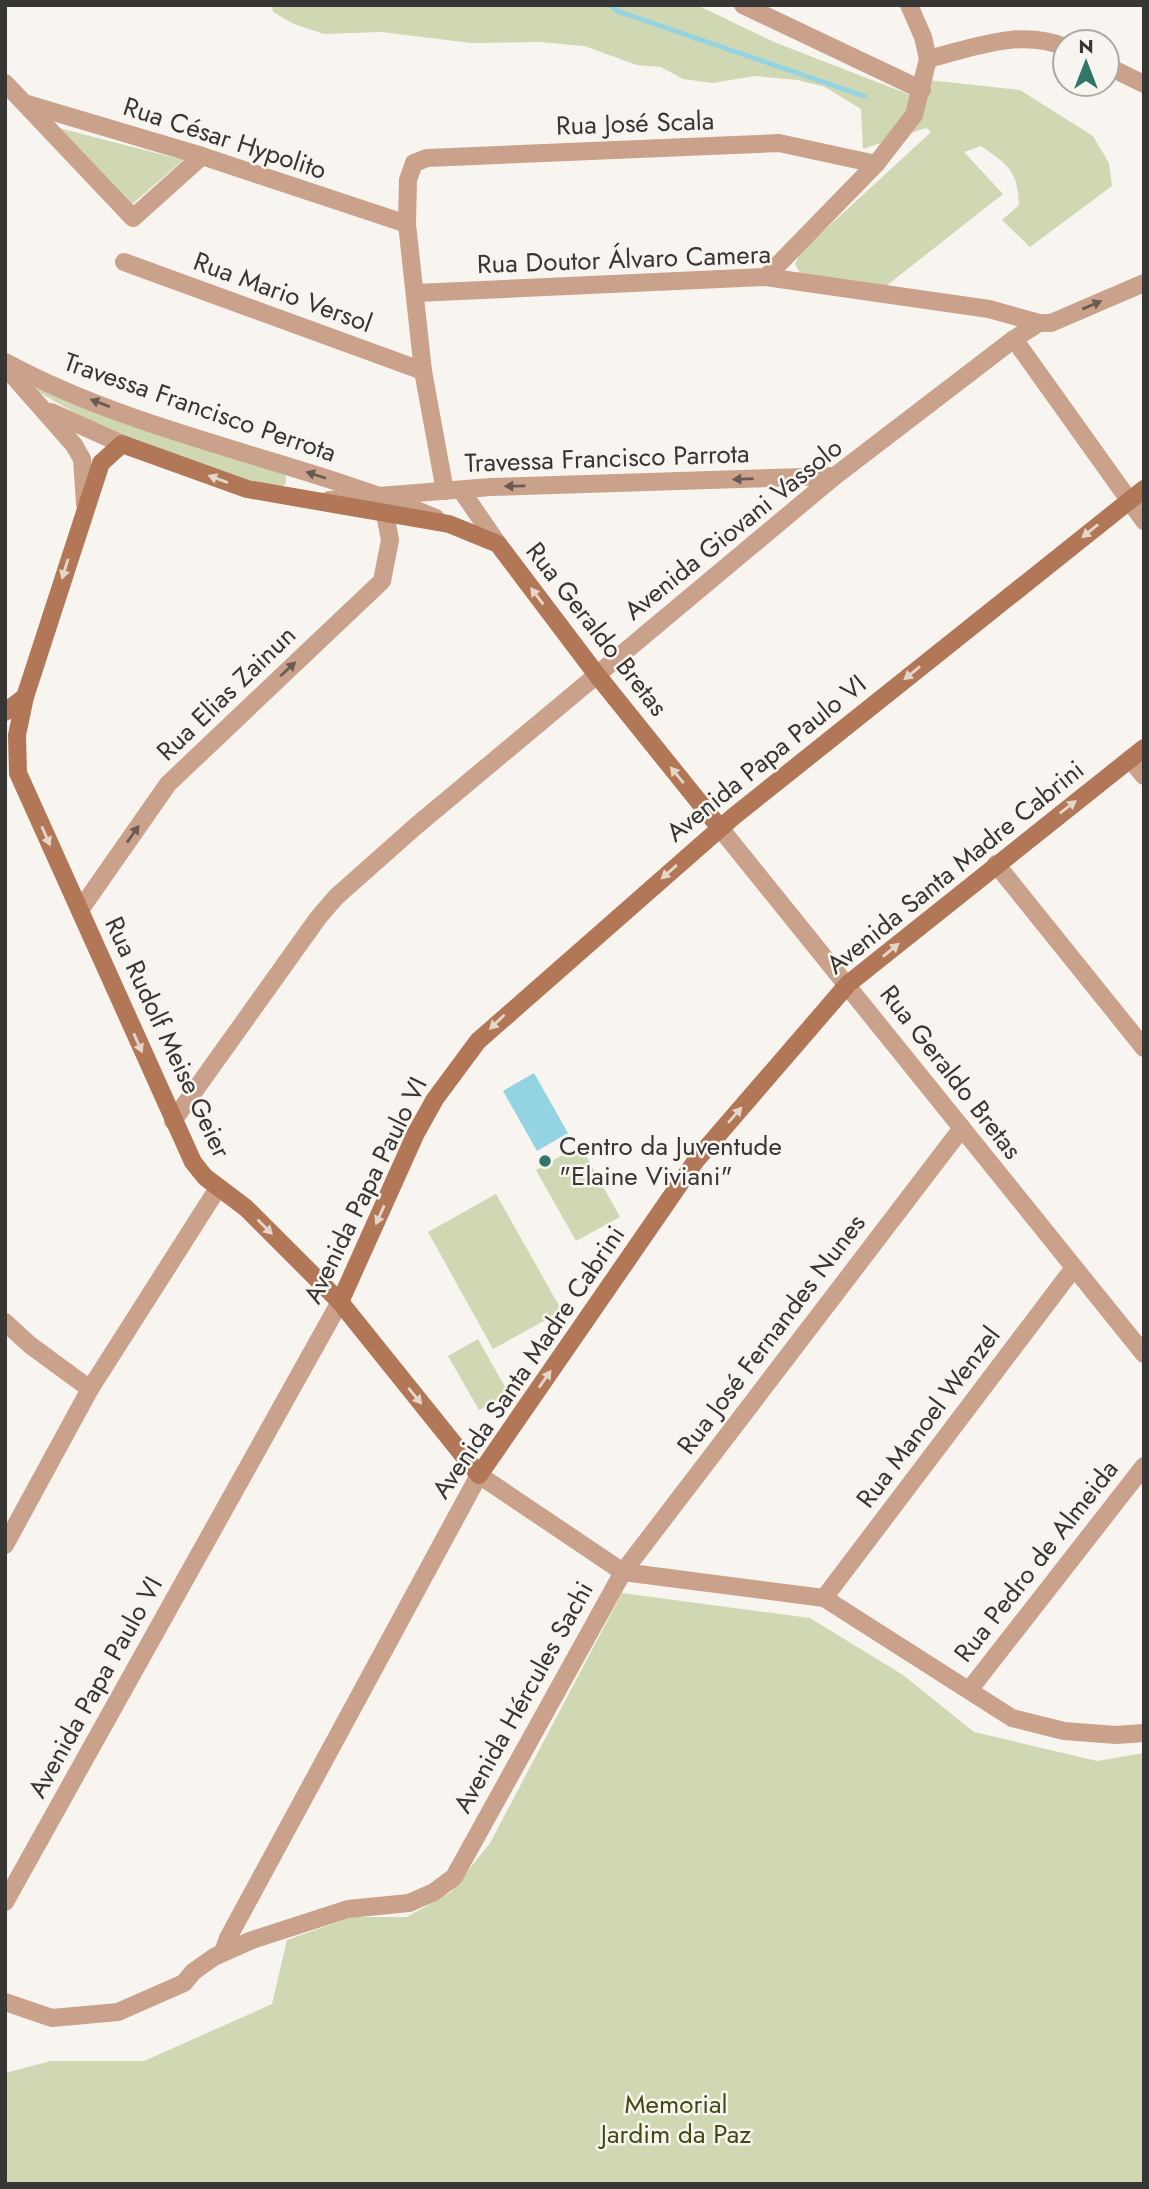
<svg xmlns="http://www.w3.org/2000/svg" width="1149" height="2189" font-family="Jost,sans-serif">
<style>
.green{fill:#d0d7b3}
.water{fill:#94d4e2}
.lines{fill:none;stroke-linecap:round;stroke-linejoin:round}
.stream{stroke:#94d4e2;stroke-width:5}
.street{stroke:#caa18b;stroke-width:18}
.secondary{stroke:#b17757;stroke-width:18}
.oneway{fill:#6a5b52}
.oneway2{fill:#e6d6ca}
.poi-dot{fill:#317669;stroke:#f8f5f0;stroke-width:2.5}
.labels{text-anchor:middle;stroke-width:5;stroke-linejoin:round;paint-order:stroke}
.street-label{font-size:26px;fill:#373634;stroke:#f8f5f0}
.poi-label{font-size:26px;fill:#373634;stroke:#f8f5f0;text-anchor:start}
.park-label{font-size:26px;fill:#434a11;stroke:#f8f5f0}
</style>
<rect width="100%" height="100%" fill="#f8f5f0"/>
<g class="green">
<path d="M272,5H697L774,42L913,96L928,80L1020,90L1093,136L1109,163L1112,186L1030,247L1002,220L1019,205C1017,169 1009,166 981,146L964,152L1003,194L886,286L810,279L800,273L795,264L802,251L931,132L926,128L863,149L861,109L825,87L797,80L755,76L713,83L683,79L661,67L637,65L584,46L539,42L471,43L381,32L324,34L294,24L273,12Z"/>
<path d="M59,128L183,160L129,207Z"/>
<path d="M38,388L277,471L286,476V483L282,487L261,486L106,431L37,391Z"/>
<path d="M580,1145L620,1217L576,1241L536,1170Z"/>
<path d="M496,1194L562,1311L493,1349L428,1232Z"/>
<path d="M478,1339L509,1394L479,1410L448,1356Z"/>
<path d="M622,1593L810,1618L903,1675L974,1732L1097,1761L1144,1753V2184H5V2073L51,2061H144L272,2004L287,1940L352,1917H407L451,1892L490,1843Z"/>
</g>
<path class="water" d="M534,1073L568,1133L537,1151L503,1091Z"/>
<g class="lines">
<path class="stream" d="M611,5L617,11L864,96"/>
<g class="street">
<path d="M743,5L922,90"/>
<path d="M928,59C972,48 1021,28 1065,47"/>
<path d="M1107,66L1144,84"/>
<path d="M5,83L133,218L202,156"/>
<path d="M27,104L202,156L407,224"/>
<path d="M124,262L423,371"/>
<path d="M766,277L876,164L914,115L928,59L923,37L909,5"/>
<path d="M416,293L766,277L989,309L1039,323"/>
<path d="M1014,339L1144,521"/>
<path d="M5,362C140,435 296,459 436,518"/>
<path d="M8,370L74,445L82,459L85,504"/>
<path d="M51,412L122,444"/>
<path d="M461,490L498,544"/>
<path d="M445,491L423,371L407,224L408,180L414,163L427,158L779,143L876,164"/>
<path d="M329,500L491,487L835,476"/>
<path d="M1130,759L1144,776"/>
<path d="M720,828L1144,1354"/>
<path d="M996,864L1144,1048"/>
<path d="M80,910L168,784L382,581L390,540L385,514"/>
<path d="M173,1121L318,918L336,897L416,826L835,476L1014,339L1039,323H1051L1144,283"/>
<path d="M5,1322L30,1345L90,1389"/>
<path d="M5,1545L90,1389L218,1188"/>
<path d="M824,1598L1073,1269"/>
<path d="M970,1689L1144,1466"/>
<path d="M5,1902L340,1302"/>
<path d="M223,1952L228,1938L479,1475L623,1572L824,1598L1012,1718L1064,1731L1116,1735L1144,1733"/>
<path d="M5,2002L52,2018L118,2012L184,1983L193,1972L214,1957L252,1940L348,1909L409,1903L434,1892L454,1877L623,1572L962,1128"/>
</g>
<g class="secondary">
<path d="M5,712L25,697"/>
<path d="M720,828L597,675L498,544L449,524L247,489L122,444L101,463L25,697L17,735L18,773L193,1162L205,1177L246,1208L340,1302L479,1475L697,1159L848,984L1144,748"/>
<path d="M340,1302L416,1133L435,1099L478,1041L733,817L1144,489"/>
</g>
</g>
<defs><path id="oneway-solid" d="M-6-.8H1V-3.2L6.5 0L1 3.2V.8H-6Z" transform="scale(1.75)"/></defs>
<g class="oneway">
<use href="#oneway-solid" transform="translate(1092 305) rotate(-23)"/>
<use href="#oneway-solid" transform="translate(100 403) rotate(-159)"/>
<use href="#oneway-solid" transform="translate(316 475) rotate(-162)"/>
<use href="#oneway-solid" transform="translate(743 479) rotate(178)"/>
<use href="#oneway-solid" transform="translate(515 486) rotate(179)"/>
<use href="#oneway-solid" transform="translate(288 669) rotate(-43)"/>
<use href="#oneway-solid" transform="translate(133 834) rotate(-55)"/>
</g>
<g class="oneway2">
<use href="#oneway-solid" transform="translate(218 479) rotate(-160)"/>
<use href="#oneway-solid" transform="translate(1090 531) rotate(141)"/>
<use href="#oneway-solid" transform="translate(65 569) rotate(107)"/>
<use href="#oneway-solid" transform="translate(537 596) rotate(-127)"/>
<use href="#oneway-solid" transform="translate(912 673) rotate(141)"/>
<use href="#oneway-solid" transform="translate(677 775) rotate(-129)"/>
<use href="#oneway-solid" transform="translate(1068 807) rotate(-38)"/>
<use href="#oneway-solid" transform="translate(46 836) rotate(66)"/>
<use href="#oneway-solid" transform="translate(669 872) rotate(139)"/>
<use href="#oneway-solid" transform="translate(891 950) rotate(-39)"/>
<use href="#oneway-solid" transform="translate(497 1022) rotate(136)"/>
<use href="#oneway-solid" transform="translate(138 1043) rotate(66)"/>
<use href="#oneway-solid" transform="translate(735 1115) rotate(-49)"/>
<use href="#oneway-solid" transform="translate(380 1215) rotate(114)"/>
<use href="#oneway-solid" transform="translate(265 1227) rotate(45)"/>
<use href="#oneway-solid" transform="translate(545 1379) rotate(-55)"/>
<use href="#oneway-solid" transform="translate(415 1396) rotate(51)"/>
</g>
<circle class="poi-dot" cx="545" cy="1161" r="7"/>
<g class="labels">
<g class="street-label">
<text transform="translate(635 123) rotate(-2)" y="9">Rua José Scala</text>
<text transform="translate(225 138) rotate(18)" y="9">Rua César Hypolito</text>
<text transform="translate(624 259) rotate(-2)" y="9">Rua Doutor Álvaro Camera</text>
<text transform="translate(283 292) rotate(20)" y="9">Rua Mario Versol</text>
<text transform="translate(200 407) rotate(19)" y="9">Travessa Francisco Perrota</text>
<text transform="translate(607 458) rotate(-2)" y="9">Travessa Francisco Parrota</text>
<text transform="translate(733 529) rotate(-39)" y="9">Avenida Giovani Vassolo</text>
<text transform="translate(597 629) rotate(52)" y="9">Rua Geraldo Bretas</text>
<text transform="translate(226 693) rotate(-44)" y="9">Rua Elias Zainun</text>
<text transform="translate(766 758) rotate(-39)" y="9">Avenida Papa Paulo VI</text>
<text transform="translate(955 867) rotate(-39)" y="9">Avenida Santa Madre Cabrini</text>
<text transform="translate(168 1037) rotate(65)" y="9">Rua Rudolf Meise Geier</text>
<text transform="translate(951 1072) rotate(52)" y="9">Rua Geraldo Bretas</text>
<text transform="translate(365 1190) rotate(-64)" y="9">Avenida Papa Paulo VI</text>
<text transform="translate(771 1334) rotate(-53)" y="9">Rua José Fernandes Nunes</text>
<text transform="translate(528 1362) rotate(-56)" y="9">Avenida Santa Madre Cabrini</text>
<text transform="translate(928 1417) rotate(-53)" y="9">Rua Manoel Wenzel</text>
<text transform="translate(1036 1561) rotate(-52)" y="9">Rua Pedro de Almeida</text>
<text transform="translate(95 1687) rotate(-61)" y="9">Avenida Papa Paulo VI</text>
<text transform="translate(523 1697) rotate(-61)" y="9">Avenida Hércules Sachi</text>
</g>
<g class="poi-label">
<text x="559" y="1155">Centro da Juventude<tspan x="559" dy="30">"Elaine Viviani"</tspan></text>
</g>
<g class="park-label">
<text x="676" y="2113">Memorial<tspan x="676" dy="30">Jardim da Paz</tspan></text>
</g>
</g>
<rect width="1149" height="2189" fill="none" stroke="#373634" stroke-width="14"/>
<g transform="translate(1086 63)"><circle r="33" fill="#f8f5f0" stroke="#aba9a5" stroke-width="2"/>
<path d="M0-5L12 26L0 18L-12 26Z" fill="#317669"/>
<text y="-10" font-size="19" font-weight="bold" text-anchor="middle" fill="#373634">N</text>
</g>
</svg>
